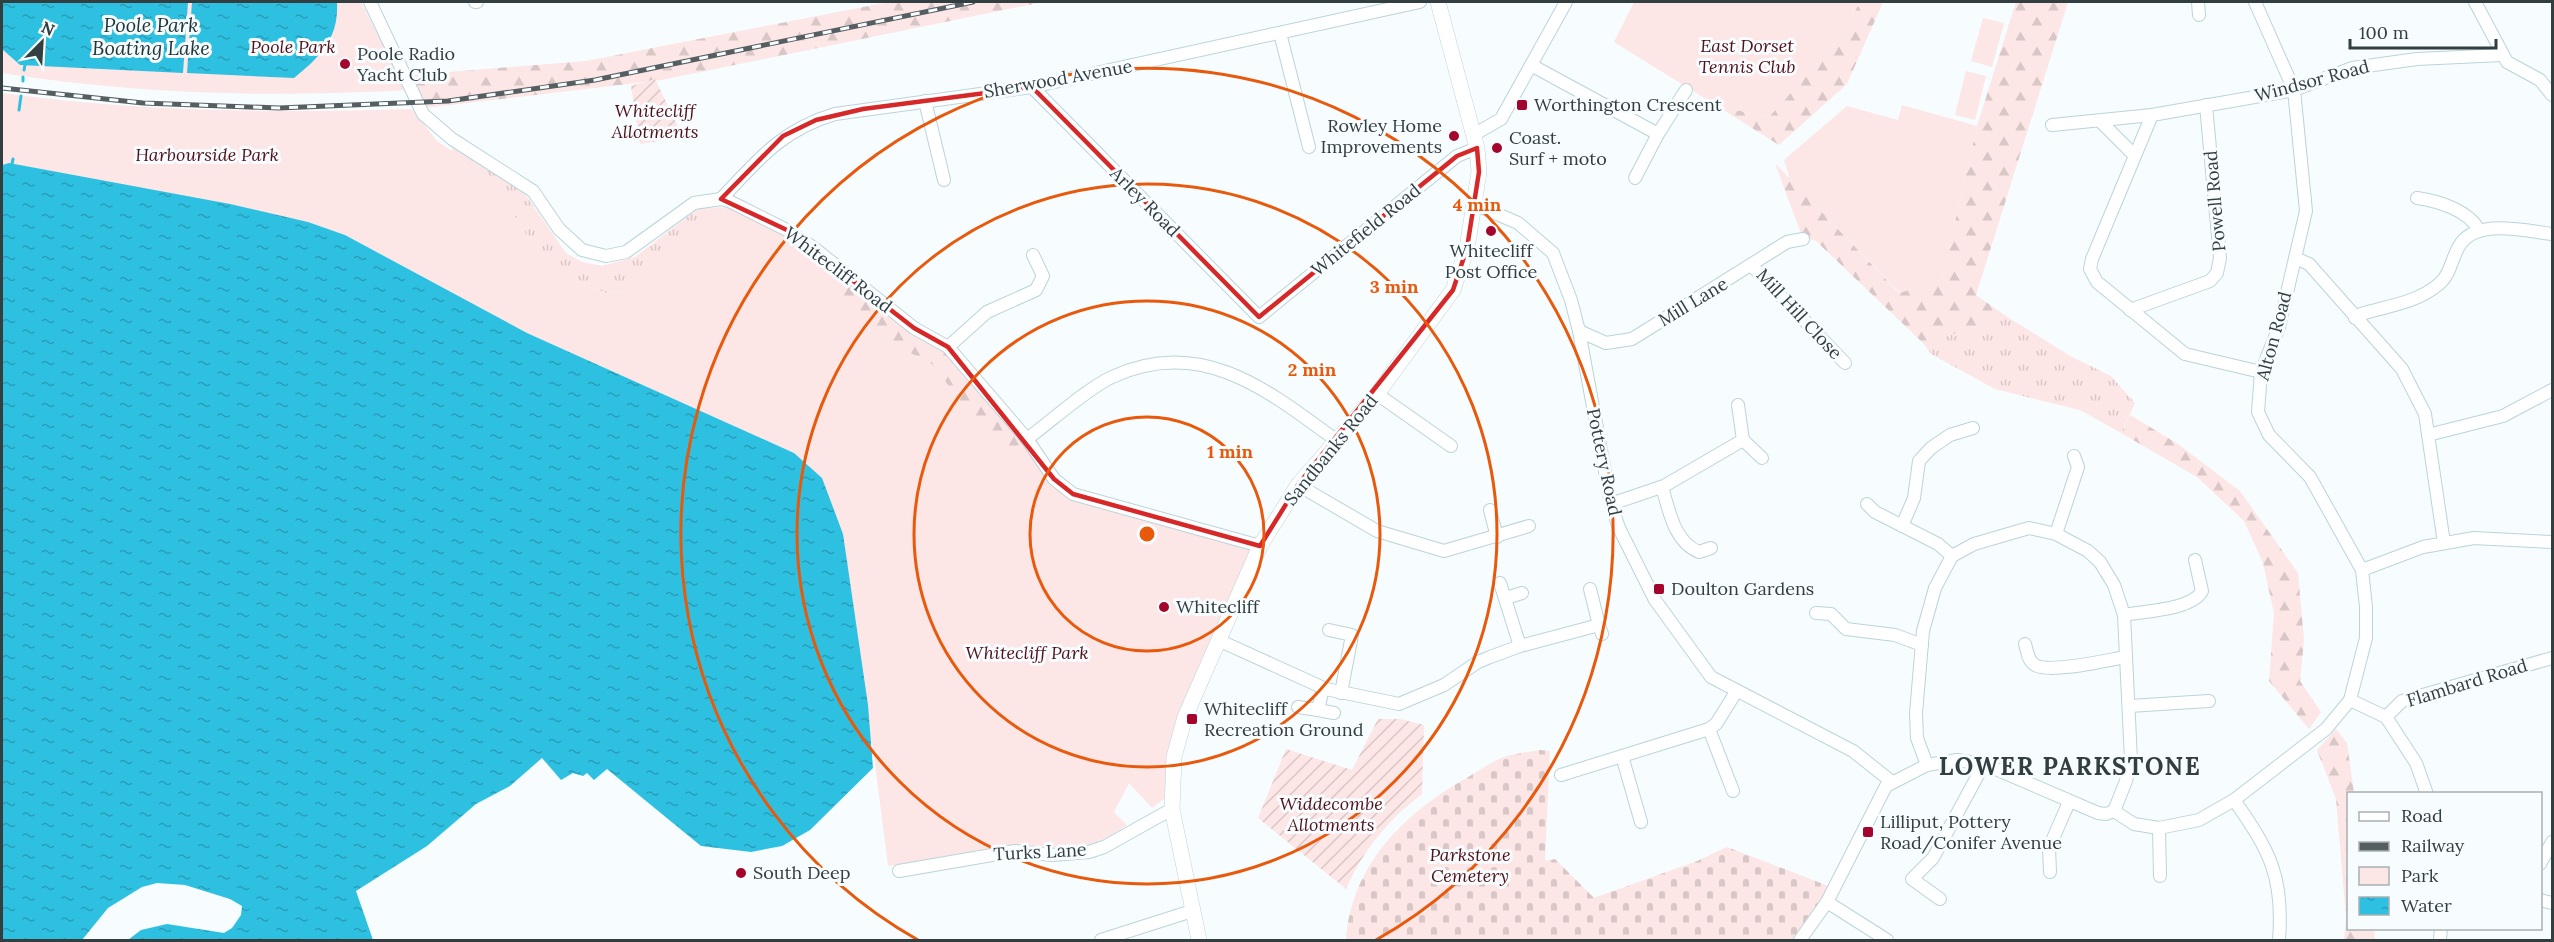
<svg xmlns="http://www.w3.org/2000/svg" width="2554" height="942" font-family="Lora,serif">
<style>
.grass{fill:url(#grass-tufts)}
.forest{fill:url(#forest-firs)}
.cemetery{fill:url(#cemetery-stones)}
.park{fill:#fde6e6}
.garden{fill:url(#garden-furrows)}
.water{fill:url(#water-ripples)}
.pier{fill:#f7fcfe}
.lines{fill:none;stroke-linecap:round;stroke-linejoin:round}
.stream{stroke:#2ec0e1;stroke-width:3}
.minor-casing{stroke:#bad4db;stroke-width:14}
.major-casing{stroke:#bad4db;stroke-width:16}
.minor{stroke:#fff;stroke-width:12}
.major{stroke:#fff;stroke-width:15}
.rail-casing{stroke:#555f62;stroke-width:5}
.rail{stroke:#f7fcfe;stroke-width:3;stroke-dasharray:9;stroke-linecap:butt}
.marked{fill:none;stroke:#d62828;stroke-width:4.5;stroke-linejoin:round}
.ring{fill:none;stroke:#e8590c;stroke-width:3}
.poi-dot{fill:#a3052d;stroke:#f7fcfe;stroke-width:2}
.labels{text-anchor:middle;stroke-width:6;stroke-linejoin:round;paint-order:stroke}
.park-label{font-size:18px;font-style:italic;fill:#501119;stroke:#f7fcfe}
.poi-label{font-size:18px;fill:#333e41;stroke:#f7fcfe;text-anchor:start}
.street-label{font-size:18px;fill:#333e41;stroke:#f7fcfe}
.water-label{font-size:20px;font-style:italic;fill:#1d343a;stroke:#f7fcfe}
.district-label{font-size:24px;font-weight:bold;letter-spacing:1.5px;fill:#333e41;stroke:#f7fcfe}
.centre{fill:#e8590c;stroke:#f7fcfe;stroke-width:3}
.ring-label{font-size:18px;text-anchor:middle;font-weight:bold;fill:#e8590c;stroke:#f7fcfe;stroke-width:6;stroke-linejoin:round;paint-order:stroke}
</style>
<defs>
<pattern id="grass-tufts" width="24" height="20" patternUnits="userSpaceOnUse" patternTransform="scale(1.5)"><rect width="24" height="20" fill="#fde6e6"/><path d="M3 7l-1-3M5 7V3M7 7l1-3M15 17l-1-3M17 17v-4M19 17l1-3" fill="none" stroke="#d9c6c6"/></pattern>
<pattern id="forest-firs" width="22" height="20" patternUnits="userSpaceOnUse" patternTransform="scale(1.5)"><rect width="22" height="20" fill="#fde6e6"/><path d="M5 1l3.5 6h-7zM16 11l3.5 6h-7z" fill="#d9c6c6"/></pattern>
<pattern id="cemetery-stones" width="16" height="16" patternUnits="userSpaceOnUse" patternTransform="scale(1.5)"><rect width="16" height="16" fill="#fde6e6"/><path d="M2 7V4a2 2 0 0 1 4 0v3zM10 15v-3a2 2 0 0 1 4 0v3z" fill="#d9c6c6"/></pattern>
<pattern id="garden-furrows" width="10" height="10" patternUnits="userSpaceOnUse" patternTransform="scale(1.5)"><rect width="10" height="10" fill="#fde6e6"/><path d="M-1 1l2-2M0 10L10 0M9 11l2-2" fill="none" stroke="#d9c6c6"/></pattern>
<pattern id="water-ripples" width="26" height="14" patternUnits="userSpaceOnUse" patternTransform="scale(1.5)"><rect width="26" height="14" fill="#2ec0e1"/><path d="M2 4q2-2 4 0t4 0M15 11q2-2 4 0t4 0" fill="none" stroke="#289db8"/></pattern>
</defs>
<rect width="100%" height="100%" fill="#f7fcfe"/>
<g class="grass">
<path d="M452,147L525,194L566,253L582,262L602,266L635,257L699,208L726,207L721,218L651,271L637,286L625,292L606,293L559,276L532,243L509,208L452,151Z"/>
<path d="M2006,316L2072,357L2111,376L2135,403L2121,433L2080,410L1995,389L1931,354L1924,344Z"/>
</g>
<g class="forest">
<path d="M889,2H1043L661,80L425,108L412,75L586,61Z"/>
<path d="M1860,2H1883L1847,84L1779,145L1717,106L1769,117L1838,40Z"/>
<path d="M2016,2H2068L1976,295L2006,316L1924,344L1815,240L1803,239L1775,163L1899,293L1942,279L1977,126Z"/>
<path d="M844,273L948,347L1027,439L1013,449L971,416L933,365L878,336L840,306L830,294Z"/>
<path d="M2130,415L2178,444L2240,491L2298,573L2304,640L2300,681L2321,712L2309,729L2269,681L2274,613L2263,563L2244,521L2197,477L2121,433Z"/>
<path d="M2336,729L2347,743L2354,793L2348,794V928L2374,929L2375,940H2344L2346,917L2336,799L2317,750Z"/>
</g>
<path class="cemetery" d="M1540,750L1550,751L1545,861L1555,859L1594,898L1697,861L1727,847L1831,887L1794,940H1346C1351,867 1402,815 1463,780C1476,773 1490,762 1504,757C1515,754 1528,752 1540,750Z"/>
<g class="park">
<path d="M2,2H361L406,90C270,98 136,94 2,73Z"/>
<path d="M1634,2H1860L1838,40L1769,117L1717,106L1614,42Z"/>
<path d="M1983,18L2004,23L1992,67L1971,61Z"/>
<path d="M1966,71L1986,76L1975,120L1955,115Z"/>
<path d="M2,93C139,112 274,113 412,109L437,141L452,151L509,208L532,243L559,276L606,293L625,292L637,286L651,271L721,218L729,201L758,215L844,273L830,294L840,306L878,336L933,365L971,416L1013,449L1027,439L1073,494L1260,546L1185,717L1172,793L1152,808L1129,783L1114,812L1127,825C1102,843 1075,853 1044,848C1030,846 1017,844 1002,846C964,852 927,862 888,866L873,748L794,453L527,333L345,235L308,222L9,163L2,165Z"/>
<path d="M1902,105L1977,126L1942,279L1900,293L1790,179L1784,160L1847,106L1898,120Z"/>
</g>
<g class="garden">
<path d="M655,79L683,137L640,144L631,86Z"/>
<path d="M1378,719H1400L1424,725L1422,794C1387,821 1364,849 1346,889L1258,818L1286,749L1352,770Z"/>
</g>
<g class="water">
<path d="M2,2H188L183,73L20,65L2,49Z"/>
<path d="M192,2H337C339,38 321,56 294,78L187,73Z"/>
<path d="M9,163L230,204L308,222L345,235L527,333L794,453L822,478L843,534L868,705L873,768L810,830L782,846L751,852L701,846L607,769L594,780L587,773L583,776L573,773L561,780L542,758L510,786L476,804L427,846L356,891L373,940H2V165Z"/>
</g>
<path class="pier" d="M157,883L185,885L230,899L242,906L241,915L232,928L224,933L167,924L141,930L128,940H82L108,908L142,887Z"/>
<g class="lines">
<g class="stream">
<path d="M24,70L25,65"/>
<path d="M23,81V77"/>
<path d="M19,110L21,96"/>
<path d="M12,164L13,159"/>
</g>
<g class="minor-casing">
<g id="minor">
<path d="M370,2L423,114L452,139L533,191L559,229L582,250L606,256L626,252L694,203L721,199L729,201L789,231L814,248L914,328L948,347L1027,439L1054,479L1073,494L1260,546"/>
<path d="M475,2H477"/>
<path d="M2198,2L2199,15"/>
<path d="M2475,2L2507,62L2540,80L2552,95"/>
<path d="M1280,33L1309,147"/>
<path d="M1531,65L1658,134"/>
<path d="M1032,87L1259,317L1457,156L1477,148"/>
<path d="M925,101L944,180"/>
<path d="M2152,115L2092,259L2090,269L2097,282L2185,354L2261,372"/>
<path d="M2101,122L2134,155"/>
<path d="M2052,125L2152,115L2294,90L2352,68L2417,59L2502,55"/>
<path d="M1475,134L1501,119L1566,2"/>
<path d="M1635,178L1658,134L1686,90"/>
<path d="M2417,198C2438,201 2468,210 2479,230"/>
<path d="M721,199C758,160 781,130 835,114L1032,87L1420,2"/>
<path d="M1474,204L1518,223L1553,253L1571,300L1579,331L1611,504L1619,528L1655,600L1711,677L1853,751L1892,782"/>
<path d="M2295,258L2309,264L2402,369L2425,414L2444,543"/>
<path d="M1752,266L1845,363"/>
<path d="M2130,310L2210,281L2217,273L2220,258L2206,105"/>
<path d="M2355,318L2361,314C2387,306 2417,303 2439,284C2450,275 2451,261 2458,248C2474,217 2525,231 2552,234"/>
<path d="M1579,331L1606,343L1632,339L1787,242L1803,239"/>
<path d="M948,347L987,312L1036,290L1043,276L1033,255"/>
<path d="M1377,394L1451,446"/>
<path d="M1738,405L1743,440"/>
<path d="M2428,435L2503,416L2552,390"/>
<path d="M1027,439C1050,422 1088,388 1112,377C1201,335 1269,391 1337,441"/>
<path d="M1298,485L1377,531L1444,551L1529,526"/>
<path d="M1662,487C1669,510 1674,542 1699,552L1711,548"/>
<path d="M1611,504L1664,486L1743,440L1762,458"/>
<path d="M1867,504L1875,512L1938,544L1952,556"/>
<path d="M1490,510L1497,537"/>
<path d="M1902,526L1914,498L1919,461L1931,448L1950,435L1973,428"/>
<path d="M2056,534L2078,467L2074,456"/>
<path d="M2362,570L2423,547L2474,538L2552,542"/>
<path d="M1500,583L1520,646"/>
<path d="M1590,589L1599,625"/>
<path d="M1506,598L1522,593"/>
<path d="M1816,613L1831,614L1846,629L1895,635L1922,645"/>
<path d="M2124,615C2144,611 2192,610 2202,591L2195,560"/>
<path d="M1329,630L1352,635L1341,693"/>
<path d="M1218,640L1326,689L1399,704L1444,685L1478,662L1490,657L1520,646L1599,625L1602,634"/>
<path d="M2025,644C2027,651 2028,661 2035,665C2050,674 2107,660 2126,657"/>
<path d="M2350,700L2386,717L2416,763L2427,794"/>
<path d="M2129,706L2209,701"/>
<path d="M1298,707L1318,710L1323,688"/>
<path d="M1318,710L1334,713"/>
<path d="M2386,717L2402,701L2552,658"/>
<path d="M1709,729L1733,791"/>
<path d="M1622,756L1641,822"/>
<path d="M1927,765L1917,738L1916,713L1923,631L1935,588L1952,556L1974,544L2029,528L2056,534L2088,551L2100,562L2114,585L2124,615L2131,760L2126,781L2114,811"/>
<path d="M1561,775L1709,729L1716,724L1736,692"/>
<path d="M2234,800C2270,851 2284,877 2279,940"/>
<path d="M2159,828L2160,876"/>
<path d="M2540,864L2552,842"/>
<path d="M899,871L1015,851L1052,855L1089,852L1104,847L1172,809"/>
<path d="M2050,872L2049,848L2069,802"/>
<path d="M1940,899L1912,879L1933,858L1984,764"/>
<path d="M2540,900L2552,903"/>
<path d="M1827,902L1887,940"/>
<path d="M1101,940L1192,911"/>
<path d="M1800,940L1827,902L1886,786L1927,765L1957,760L1984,764L2098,813L2106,814L2114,811L2134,824L2159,828L2199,820L2234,800L2326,729L2350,700L2366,638V607L2362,570L2310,477L2269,435L2258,412L2261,372L2279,327L2306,211L2294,90L2255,2"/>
<path d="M2440,940L2441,928"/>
</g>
</g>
<g class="major-casing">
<path id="major" d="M1199,940L1172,809L1174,757L1185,717L1260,546L1298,485L1377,394L1453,290L1467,248L1479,172L1477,148L1438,2"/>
</g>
<use href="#minor" class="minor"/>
<use href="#major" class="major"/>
<g class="rail-casing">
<path id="rail" d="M2,88L143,103L279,108L448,101L595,80L973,2"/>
</g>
<use href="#rail" class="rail"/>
</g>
<path class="marked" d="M1032,87L1259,317L1457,156L1477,148L1479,172L1467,248L1453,290L1298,485L1260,546L1073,494L1054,479L948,347L914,328L789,231L721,199L783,136L816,120L863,109Z"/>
<g class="ring">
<circle cx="1147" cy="534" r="117"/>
<circle cx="1147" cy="534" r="233"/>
<circle cx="1147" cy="534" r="350"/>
<path d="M918 940A466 466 0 1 1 1376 940"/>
</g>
<g class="poi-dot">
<circle cx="345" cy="64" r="6"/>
<rect x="1516" y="99" width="12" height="12" rx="3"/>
<circle cx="1454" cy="136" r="6"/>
<circle cx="1497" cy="148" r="6"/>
<circle cx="1491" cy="231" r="6"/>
<rect x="1653" y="583" width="12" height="12" rx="3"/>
<circle cx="1164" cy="607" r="6"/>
<rect x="1186" y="713" width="12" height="12" rx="3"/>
<rect x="1862" y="826" width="12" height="12" rx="3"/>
<circle cx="741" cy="873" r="6"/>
</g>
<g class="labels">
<g class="park-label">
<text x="1747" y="52">East Dorset<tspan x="1747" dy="21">Tennis Club</tspan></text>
<text x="293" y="53">Poole Park</text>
<text x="655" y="117">Whitecliff<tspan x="655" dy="21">Allotments</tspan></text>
<text x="207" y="161">Harbourside Park</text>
<text x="1027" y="659">Whitecliff Park</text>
<text x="1331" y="810">Widdecombe<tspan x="1331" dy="21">Allotments</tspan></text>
<text x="1470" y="861">Parkstone<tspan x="1470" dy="21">Cemetery</tspan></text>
</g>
<g class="poi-label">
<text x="357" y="60">Poole Radio<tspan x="357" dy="21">Yacht Club</tspan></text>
<text x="1534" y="111">Worthington Crescent</text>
<text x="1442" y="132" text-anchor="end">Rowley Home<tspan x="1442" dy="21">Improvements</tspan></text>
<text x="1509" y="144">Coast.<tspan x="1509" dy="21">Surf + moto</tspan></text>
<text x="1491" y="257" text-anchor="middle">Whitecliff<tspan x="1491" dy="21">Post Office</tspan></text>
<text x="1671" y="595">Doulton Gardens</text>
<text x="1176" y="613">Whitecliff</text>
<text x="1204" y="715">Whitecliff<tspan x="1204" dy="21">Recreation Ground</tspan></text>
<text x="1880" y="828">Lilliput, Pottery<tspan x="1880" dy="21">Road/Conifer Avenue</tspan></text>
<text x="753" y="879">South Deep</text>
</g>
<g class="street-label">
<text transform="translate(1058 79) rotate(-10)" y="6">Sherwood Avenue</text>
<text transform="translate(2312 81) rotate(-15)" y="6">Windsor Road</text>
<text transform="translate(2215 201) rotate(-95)" y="6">Powell Road</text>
<text transform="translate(1145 202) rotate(45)" y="6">Arley Road</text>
<text transform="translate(1366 230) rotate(-39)" y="6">Whitefield Road</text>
<text transform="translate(838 270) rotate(37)" y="6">Whitecliff Road</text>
<text transform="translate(1693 302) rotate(-31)" y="6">Mill Lane</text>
<text transform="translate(1799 314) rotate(47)" y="6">Mill Hill Close</text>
<text transform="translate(2274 336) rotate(-75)" y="6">Alton Road</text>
<text transform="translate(1331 450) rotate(-51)" y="6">Sandbanks Road</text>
<text transform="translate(1604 462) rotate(78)" y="6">Pottery Road</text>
<text transform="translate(2467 683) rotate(-17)" y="6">Flambard Road</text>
<text transform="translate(1040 852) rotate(-3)" y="6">Turks Lane</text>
</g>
<g class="water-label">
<text x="151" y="32">Poole Park<tspan x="151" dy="23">Boating Lake</tspan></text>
</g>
<g class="district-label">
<text x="2070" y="775">LOWER PARKSTONE</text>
</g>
</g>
<circle cx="1147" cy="534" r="9" class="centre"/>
<g class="ring-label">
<text x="1477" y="211">4 min</text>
<text x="1394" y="293">3 min</text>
<text x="1312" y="376">2 min</text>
<text x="1230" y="458">1 min</text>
</g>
<rect width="2554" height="942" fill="none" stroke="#333e41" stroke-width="6"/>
<rect x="2347" y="792" width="195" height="138" fill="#f7fcfe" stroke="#a9b0b2" stroke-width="1.5"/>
<rect x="2359" y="812" width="30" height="9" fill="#ffffff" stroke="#a9b0b2" stroke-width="1.5"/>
<text x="2401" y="822" font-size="18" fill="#333e41">Road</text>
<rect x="2359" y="842" width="30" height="9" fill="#555f62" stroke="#a9b0b2" stroke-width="1.5"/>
<text x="2401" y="852" font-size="18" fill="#333e41">Railway</text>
<rect x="2359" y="867" width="30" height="18" fill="#fde6e6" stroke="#a9b0b2" stroke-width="1.5"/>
<text x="2401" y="882" font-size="18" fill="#333e41">Park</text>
<rect x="2359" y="897" width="30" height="18" fill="url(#water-ripples)" stroke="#a9b0b2" stroke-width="1.5"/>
<text x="2401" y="912" font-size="18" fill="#333e41">Water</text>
<g transform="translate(42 42) rotate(24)" stroke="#f7fcfe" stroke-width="4.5" paint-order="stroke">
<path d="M0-4.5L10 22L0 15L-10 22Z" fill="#333e41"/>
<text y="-9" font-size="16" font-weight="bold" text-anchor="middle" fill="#333e41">N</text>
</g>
<path d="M2350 39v9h146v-9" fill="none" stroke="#333e41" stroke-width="3"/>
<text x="2359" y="39" font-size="18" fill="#333e41" stroke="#f7fcfe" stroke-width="4.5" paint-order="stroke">100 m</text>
</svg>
